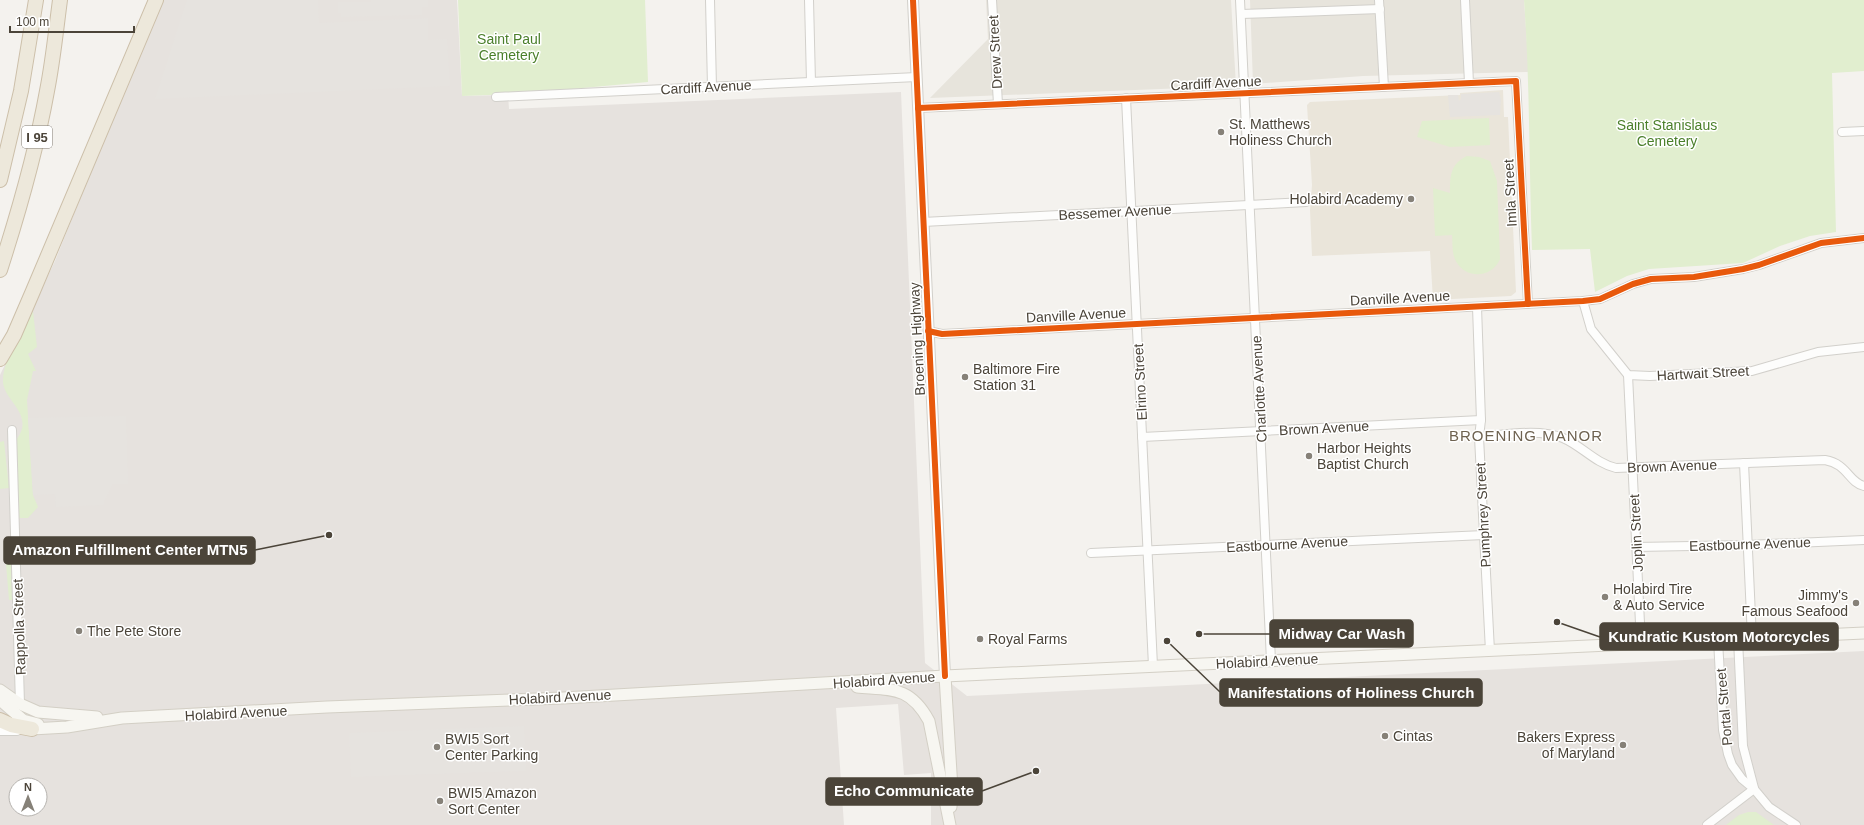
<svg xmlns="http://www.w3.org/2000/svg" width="1864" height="825" font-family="Helvetica,sans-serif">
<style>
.residential{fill:#e7e4dc}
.industrial{fill:#e6e2de;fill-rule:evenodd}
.education{fill:#eae5da}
.green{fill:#e1eecf}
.parking{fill:#e6e3df}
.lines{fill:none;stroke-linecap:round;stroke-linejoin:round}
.minor-casing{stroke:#d2d0cb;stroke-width:10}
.tertiary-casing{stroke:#d2d0cb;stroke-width:12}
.secondary-casing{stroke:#d3cfc5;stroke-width:13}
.motorway-casing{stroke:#ccbfa9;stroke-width:16}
.minor{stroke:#fdfdfc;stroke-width:8}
.tertiary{stroke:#fdfdfc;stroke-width:10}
.secondary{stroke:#f7f6f1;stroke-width:11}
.motorway{stroke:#ede8db;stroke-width:14}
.cycleway-casing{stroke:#fff;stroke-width:8}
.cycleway{stroke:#e8590c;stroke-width:6}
.poi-dot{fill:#868178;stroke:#fff;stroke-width:1.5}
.labels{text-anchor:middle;stroke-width:3;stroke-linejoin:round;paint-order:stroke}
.shield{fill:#fff;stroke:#817c74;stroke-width:1}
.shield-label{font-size:13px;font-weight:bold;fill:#4b4439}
.park-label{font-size:14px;fill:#4a7f2a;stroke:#fff}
.street-label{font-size:14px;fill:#4b4439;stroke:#fff}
.poi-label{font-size:14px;fill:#4b4439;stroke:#fff;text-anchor:start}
.neighbourhood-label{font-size:15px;letter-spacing:1px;fill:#6e6250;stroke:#fff}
.leader{fill:none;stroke:#4b4439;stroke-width:1.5}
.callout-dot{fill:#4b4439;stroke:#fff;stroke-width:1.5}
.callout{fill:#4b4439;stroke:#4b4439;stroke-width:1.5}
.callout-label{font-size:15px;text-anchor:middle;font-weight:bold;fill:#fff}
</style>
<rect width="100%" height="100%" fill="#f4f2ee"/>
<g class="residential">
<path d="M986,0H1231L1236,86L930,98L988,39Z"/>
<path d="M1250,0H1524L1529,72L1363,76L1253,84Z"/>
</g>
<path class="industrial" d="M160,0H457L462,96L508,95L509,109L901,92L925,663L967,696L1864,651V825H931V773L904,775L898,704L836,708L844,825H0V375L55,261ZM16,785H40V809H16Z"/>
<path class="education" d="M1503,90L1504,117H1508L1516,292L1511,296L1433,300L1430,251L1312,256L1310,210L1312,185L1307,105L1310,102L1460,95V93Z"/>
<g class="green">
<path d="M458,0H645L648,82L517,94L462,96Z"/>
<path d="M1524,0H1864V71L1832,73L1836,232L1810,236L1780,246L1743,263L1649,269L1627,276L1595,292L1590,249L1532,250C1529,167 1530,83 1524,0Z"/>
<path d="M1489,118L1490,145L1450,147L1417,137L1422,121Z"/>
<path d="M1467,156L1479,157L1490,161L1497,181L1500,259C1493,277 1468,280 1457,263C1451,254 1453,244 1452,235L1435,236L1433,188L1450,193C1450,176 1450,164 1467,156Z"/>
<path d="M33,311L37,347L28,354L36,371H33L27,400L33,495L38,507L28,518H19L16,440C36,415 4,401 3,382C2,360 23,331 33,311Z"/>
<path d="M4,441L9,488L0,489V442Z"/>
<path d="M5,552H11L12,600H9Z"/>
<path d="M1748,812H1756L1774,825H1726L1739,815Z"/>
</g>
<g class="parking">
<path d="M187,0H318L319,23L428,18V40L447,39L450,86L155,99Z"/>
<path d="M371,0H428V7H422V15L341,17V13H338V2H371Z"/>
<path d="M1499,92L1501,99L1500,115L1450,117L1448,95H1458L1459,101L1461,99V94Z"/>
<path d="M126,416L128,484H113L103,505L56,507L55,494L33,495L28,418Z"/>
<path d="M524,726L526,771L351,777L349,733Z"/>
</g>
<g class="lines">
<g class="minor-casing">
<g id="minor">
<path d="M710,0L712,87"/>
<path d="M809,0L811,82"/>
<path d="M992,0L998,104"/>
<path d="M1240,0L1271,661"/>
<path d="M1379,0L1384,87"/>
<path d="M1465,0L1469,83"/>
<path d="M1241,14L1380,9"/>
<path d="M496,97L917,77"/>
<path d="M1126,98L1153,666"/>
<path d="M918,108L1516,81L1528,304"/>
<path d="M1842,132L1864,131"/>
<path d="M923,222L1306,202"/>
<path d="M1583,301L1591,329L1628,375L1650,376L1752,371L1818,352L1864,347"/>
<path d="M1477,307L1481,420L1479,437L1490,651"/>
<path d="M928,331L942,334L1583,301L1600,299L1633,284L1651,279L1694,277L1743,269L1759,265L1821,243L1864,238"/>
<path d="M1628,375L1641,644"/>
<path d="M12,430L20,704"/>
<path d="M1142,437L1481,420"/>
<path d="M1479,437C1505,435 1538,428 1563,438C1582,446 1595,463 1616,468L1825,460C1848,464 1848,482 1864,486"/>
<path d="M1744,463L1752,638"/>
<path d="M1636,547L1747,545L1864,540"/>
<path d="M1091,553L1484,535"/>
<path d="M1738,639L1743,746L1754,788"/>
<path d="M1718,640L1723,730L1728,754L1732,765L1742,779L1754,789L1769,807L1796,825"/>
<path d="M0,731H17"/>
<path d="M1707,825L1754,789"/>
</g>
</g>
<g class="tertiary-casing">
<path id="tertiary" d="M913,0L945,676"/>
</g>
<g class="secondary-casing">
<g id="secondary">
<path d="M945,676L952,789L951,807"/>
<path d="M857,687C892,690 910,686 929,721L950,825"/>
<path d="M0,690L20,704L38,712L97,717"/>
<path d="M0,700L23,720L38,724"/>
<path d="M32,729L67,727L122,718L327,707L563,698L945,676L1864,633"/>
</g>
</g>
<g class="motorway-casing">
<g id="motorway">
<path d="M0,180L21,91L36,0"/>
<path d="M0,270C19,211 36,152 47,91C53,61 56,30 60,0"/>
<path d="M0,359L14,335L33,291L156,0"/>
<path d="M0,720L11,725L32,729"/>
</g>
</g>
<use href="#minor" class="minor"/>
<use href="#tertiary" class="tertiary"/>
<use href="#secondary" class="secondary"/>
<use href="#motorway" class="motorway"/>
<g class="cycleway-casing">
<g id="cycleway">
<path d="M913,0L945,676"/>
<path d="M918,108L1516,81L1528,304"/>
<path d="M928,331L942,334L1583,301L1600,299L1633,284L1651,279L1694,277L1743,269L1759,265L1821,243L1864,238"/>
</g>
</g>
<use href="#cycleway" class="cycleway"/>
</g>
<g class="poi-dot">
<circle cx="1221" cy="132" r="4"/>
<circle cx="1411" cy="199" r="4"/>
<circle cx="965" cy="377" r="4"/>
<circle cx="1309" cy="456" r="4"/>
<circle cx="1605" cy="597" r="4"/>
<circle cx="1856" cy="603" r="4"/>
<circle cx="79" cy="631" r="4"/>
<circle cx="980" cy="639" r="4"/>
<circle cx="1385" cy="736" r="4"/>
<circle cx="1623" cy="745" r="4"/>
<circle cx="437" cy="747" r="4"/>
<circle cx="440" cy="801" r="4"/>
</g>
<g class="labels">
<rect class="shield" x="22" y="126" width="30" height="22" rx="3"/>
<g class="shield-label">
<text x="37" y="142">I 95</text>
</g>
<g class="park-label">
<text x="509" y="44">Saint Paul<tspan x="509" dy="16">Cemetery</tspan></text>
<text x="1667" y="130">Saint Stanislaus<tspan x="1667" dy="16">Cemetery</tspan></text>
</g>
<g class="street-label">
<text transform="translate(995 52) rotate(-93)" y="5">Drew Street</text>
<text transform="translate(1216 83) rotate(-3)" y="5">Cardiff Avenue</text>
<text transform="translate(706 87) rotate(-3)" y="5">Cardiff Avenue</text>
<text transform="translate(1510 193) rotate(-93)" y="5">Imla Street</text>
<text transform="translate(1115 212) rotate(-3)" y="5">Bessemer Avenue</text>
<text transform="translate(1400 298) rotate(-3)" y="5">Danville Avenue</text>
<text transform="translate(1076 315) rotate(-3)" y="5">Danville Avenue</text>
<text transform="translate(917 339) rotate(-93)" y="5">Broening Highway</text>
<text transform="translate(1703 373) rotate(-3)" y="5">Hartwait Street</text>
<text transform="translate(1140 382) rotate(-93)" y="5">Elrino Street</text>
<text transform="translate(1259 389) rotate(-93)" y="5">Charlotte Avenue</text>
<text transform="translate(1324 428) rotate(-3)" y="5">Brown Avenue</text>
<text transform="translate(1672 466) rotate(-2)" y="5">Brown Avenue</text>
<text transform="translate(1483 515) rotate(-93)" y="5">Pumphrey Street</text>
<text transform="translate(1636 533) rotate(-93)" y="5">Joplin Street</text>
<text transform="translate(1287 544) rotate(-3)" y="5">Eastbourne Avenue</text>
<text transform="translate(1750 544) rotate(-2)" y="5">Eastbourne Avenue</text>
<text transform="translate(19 627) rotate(-92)" y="5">Rappolla Street</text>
<text transform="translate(1267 661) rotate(-3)" y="5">Holabird Avenue</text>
<text transform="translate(884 680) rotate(-4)" y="5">Holabird Avenue</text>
<text transform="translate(560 697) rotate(-3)" y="5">Holabird Avenue</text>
<text transform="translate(1724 707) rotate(-95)" y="5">Portal Street</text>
<text transform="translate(236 713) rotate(-3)" y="5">Holabird Avenue</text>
</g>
<g class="poi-label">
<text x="1229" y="129">St. Matthews<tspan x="1229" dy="16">Holiness Church</tspan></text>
<text x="1403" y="204" text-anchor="end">Holabird Academy</text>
<text x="973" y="374">Baltimore Fire<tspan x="973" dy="16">Station 31</tspan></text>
<text x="1317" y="453">Harbor Heights<tspan x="1317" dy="16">Baptist Church</tspan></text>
<text x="1613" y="594">Holabird Tire<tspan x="1613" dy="16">&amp; Auto Service</tspan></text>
<text x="1848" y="600" text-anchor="end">Jimmy's<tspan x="1848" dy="16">Famous Seafood</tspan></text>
<text x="87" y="636">The Pete Store</text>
<text x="988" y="644">Royal Farms</text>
<text x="1393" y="741">Cintas</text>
<text x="1615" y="742" text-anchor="end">Bakers Express<tspan x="1615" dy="16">of Maryland</tspan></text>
<text x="445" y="744">BWI5 Sort<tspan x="445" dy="16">Center Parking</tspan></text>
<text x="448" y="798">BWI5 Amazon<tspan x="448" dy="16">Sort Center</tspan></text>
</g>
<g class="neighbourhood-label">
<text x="1526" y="441">BROENING MANOR</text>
</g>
</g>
<path class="leader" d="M329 535L255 550M1199 634L1270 634M1557 622L1600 637M1167 641L1220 692M1036 771L982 791"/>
<g class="callout-dot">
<circle cx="329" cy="535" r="4"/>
<circle cx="1199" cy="634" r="4"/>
<circle cx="1557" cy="622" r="4"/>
<circle cx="1167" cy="641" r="4"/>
<circle cx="1036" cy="771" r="4"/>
</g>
<g class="callout">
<rect x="4" y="537" width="251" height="27" rx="4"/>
<rect x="1270" y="620" width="143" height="27" rx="4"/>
<rect x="1600" y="623" width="238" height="27" rx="4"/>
<rect x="1220" y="679" width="262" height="27" rx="4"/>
<rect x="826" y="778" width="156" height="27" rx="4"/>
</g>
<g class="callout-label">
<text x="130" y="555">Amazon Fulfillment Center MTN5</text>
<text x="1342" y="639">Midway Car Wash</text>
<text x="1719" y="642">Kundratic Kustom Motorcycles</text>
<text x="1351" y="698">Manifestations of Holiness Church</text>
<text x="904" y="796">Echo Communicate</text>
</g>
<g transform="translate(28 797)"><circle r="19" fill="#ffffff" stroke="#b7b4b0"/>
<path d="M0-3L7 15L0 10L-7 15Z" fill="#868178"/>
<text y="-6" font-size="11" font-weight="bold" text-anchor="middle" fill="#4b4439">N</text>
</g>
<path d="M10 26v6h124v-6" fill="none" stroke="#4b4439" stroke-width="2"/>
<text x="16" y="26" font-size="12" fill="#4b4439" stroke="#ffffff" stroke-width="3" paint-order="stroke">100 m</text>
</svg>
